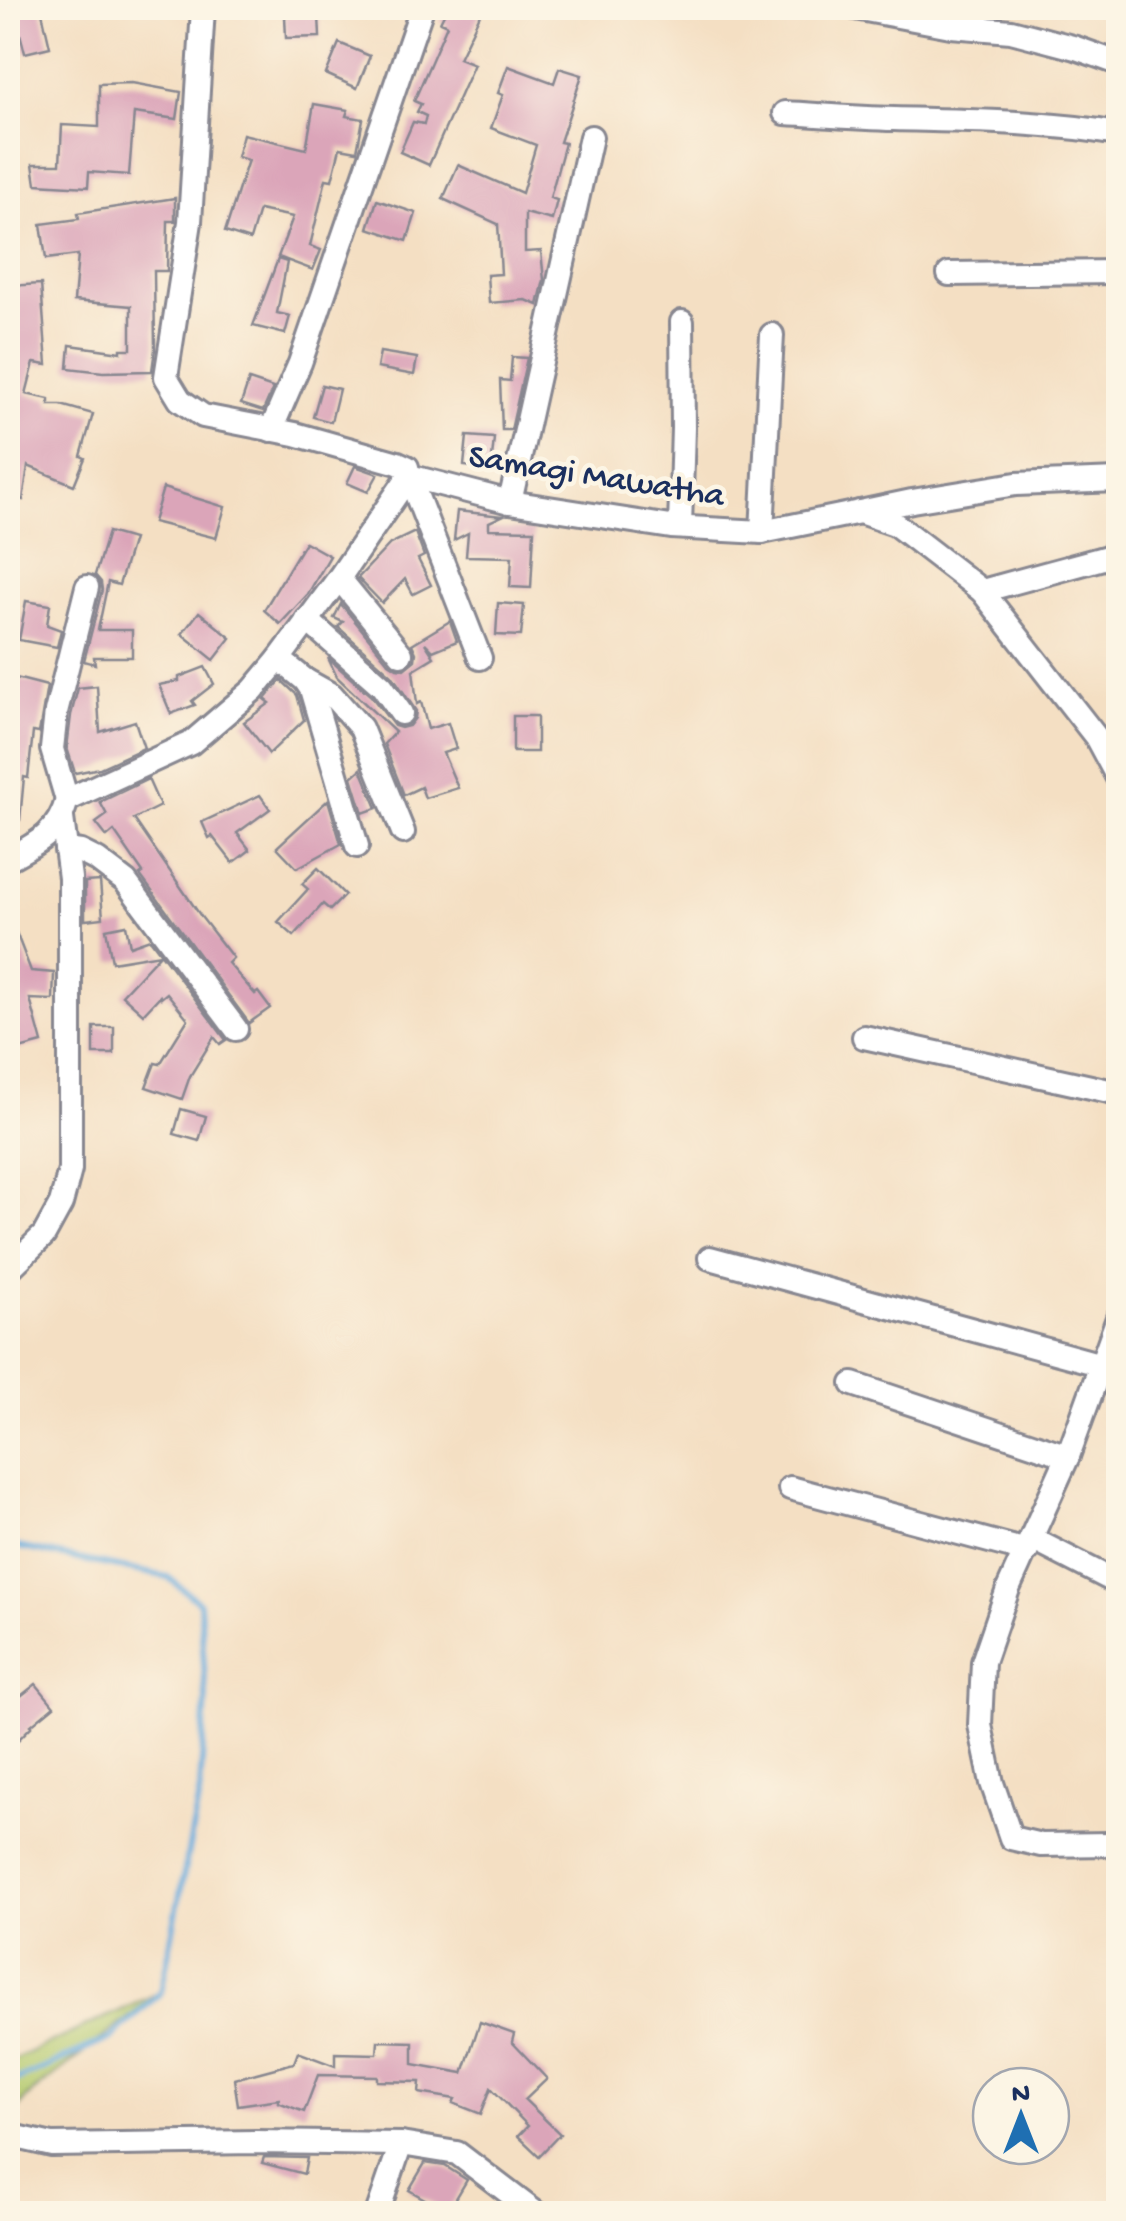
<svg xmlns="http://www.w3.org/2000/svg" width="1126" height="2221" font-family="'Gochi Hand',sans-serif">
<style>
.green{fill:#b5ca6f;stroke:#687c66;stroke-width:2.5}
.lines{fill:none;stroke-linecap:round;stroke-linejoin:round}
.stream{stroke:#67aadc;stroke-width:6}
.building{fill:#dba5b9}
.minor-casing{stroke:#888790;stroke-width:28}
.minor{stroke:#fff;stroke-width:22}
.labels{text-anchor:middle;stroke-width:9;stroke-linejoin:round;paint-order:stroke}
.street-label{font-size:35px;fill:#1b2f5e;stroke:#fcf5e5}
</style>
<rect width="100%" height="100%" fill="#fcf5e5"/>
<filter id="ink" filterUnits="userSpaceOnUse"><feTurbulence type="fractalNoise" baseFrequency=".01" numOctaves="2"/><feDisplacementMap in="SourceGraphic" scale="20" xChannelSelector="R" yChannelSelector="G"/><feConvolveMatrix kernelMatrix="1 2 1 2 8 2 1 2 1" color-interpolation-filters="sRGB"/></filter>
<filter id="wash" filterUnits="userSpaceOnUse"><feTurbulence type="fractalNoise" baseFrequency=".0048" numOctaves="4" result="noise"/><feDisplacementMap in="SourceGraphic" scale="40" xChannelSelector="R" yChannelSelector="G"/><feGaussianBlur stdDeviation="2.25" result="paint"/><feColorMatrix in="noise" values="0 0 0 0 0 0 0 0 0 0 0 0 0 0 0 0 0 1.4 0 .05"/><feComposite in="paint" operator="in"/></filter>
<g filter="url(#wash)">
<rect width="100%" height="100%" fill="#f4dfc3"/>
<path class="green" d="M161,1992L26,2098L8,2122V2062Z"/>
<g class="lines">
<path class="stream" d="M8,1545L168,1577L200,1603L206,1698L200,1790L161,1992L111,2038L8,2084"/>
</g>
<g id="blocks">
<g class="building">
<path d="M8,8H41L50,47L25,53L18,26L8,28Z"/>
<path d="M447,8H483L459,58L474,64L429,165L400,152L413,122L424,124L426,116L417,112L421,104L414,101L447,25L440,22Z"/>
<path d="M319,15L320,37L286,38L285,16Z"/>
<path d="M339,43L370,56L357,88L326,74Z"/>
<path d="M508,66L554,83L559,68L582,75L560,142L565,143L550,198L557,200L552,220L525,213V252L541,251L544,280L538,305L526,300L489,303L487,275L501,274L498,224L443,199L458,165L522,193L536,145L491,128L503,95L498,93Z"/>
<path d="M132,83L181,92L177,119L134,113L129,175L89,172L88,187L36,184L33,164H60L62,125L99,127V84Z"/>
<path d="M314,104L348,110L346,116L363,119L357,151L340,148L332,180L326,179L310,246L321,250L313,270L278,257L293,217L259,210L250,240L225,232L248,160L237,157L243,134L306,149Z"/>
<path d="M175,198V221H168L167,271H154L155,349L152,371L103,372L68,368L70,345L121,352V349H131V306L74,301L78,255L46,259L41,224L79,219L78,213Z"/>
<path d="M377,200L416,213L407,241L368,228Z"/>
<path d="M278,259L287,262L277,313L290,316L285,334L253,326Z"/>
<path d="M41,284L47,365L34,363L26,394L49,399V405H61L93,414L81,456L85,458L74,485L28,466L23,500L8,497V357H10L18,309H8V286Z"/>
<path d="M380,352L417,358L414,375L377,368Z"/>
<path d="M512,357L527,358L511,430H502L500,380L510,381Z"/>
<path d="M249,380L273,388L263,411L241,404Z"/>
<path d="M322,385L339,389L331,422L313,417Z"/>
<path d="M467,436L494,438L491,469L464,466Z"/>
<path d="M355,466L378,474L368,492L347,483Z"/>
<path d="M163,488L225,507L216,538L153,522Z"/>
<path d="M457,511L502,516L489,522V529L534,530L531,588L510,587L512,557L466,556L468,533L454,540Z"/>
<path d="M108,532L133,539L119,585L108,582L98,630H132V657H94L95,664L84,661L102,590L101,582L95,575Z"/>
<path d="M415,532L424,556L418,559L431,585L413,594L405,579L382,603L358,578L390,544Z"/>
<path d="M305,542L330,556L308,594L280,624L264,610Z"/>
<path d="M26,601L50,605L47,625L61,630L57,647L19,640Z"/>
<path d="M498,603L524,605L521,636L496,635Z"/>
<path d="M341,604L389,663L397,668L404,669L415,660L416,653L412,644L450,621L457,641L433,651L425,643L434,657L413,670L417,704L421,702L428,729L448,723L456,749L443,753L458,788L425,798L421,787L404,795L384,744L395,732L337,677L328,658L371,696L394,726L401,728L409,726L415,718L416,711L392,675L338,627L343,622L334,618Z"/>
<path d="M199,612L231,638L214,660L182,634Z"/>
<path d="M205,667L214,684L192,701L195,705L171,714L159,685L179,681V677Z"/>
<path d="M16,678L47,686L39,733L33,732L28,778L24,777L20,820H8V737L14,698H12Z"/>
<path d="M281,680L297,695L304,720L269,754L244,722L270,703L265,699Z"/>
<path d="M97,686L100,732L135,721L144,748L100,768L75,773L67,748L71,715L78,688Z"/>
<rect x="513" y="716" width="24" height="36"/>
<path d="M361,769L377,808L363,813L352,777Z"/>
<path d="M148,779L160,806L134,819L202,918L233,958L228,963L255,994L258,992L270,1008L249,1023L140,875L143,873L114,831L107,837L96,823L107,815L100,802Z"/>
<path d="M260,795L270,809L237,833L250,850L233,863L212,836L209,838L202,822Z"/>
<path d="M328,800L341,844L297,868L277,847Z"/>
<path d="M318,868L345,895L330,910L323,904L294,936L278,922L308,889L302,884Z"/>
<path d="M100,881L103,918L85,920V882Z"/>
<path d="M8,914H9L31,971L54,973L53,1000L30,999L42,1043L8,1052Z"/>
<path d="M126,925L130,946L150,939L226,1040L220,1044L214,1037L190,1076L182,1099L146,1087L155,1063L160,1064L188,1019L167,993L161,998L160,996L143,1014L122,995L160,954L112,962L106,929Z"/>
<rect x="94" y="1027" width="20" height="27"/>
<path d="M181,1109L206,1116L199,1141L174,1134Z"/>
<path d="M36,1684L54,1706L31,1725L32,1726L8,1750V1706Z"/>
<path d="M480,2022L514,2034L512,2042L547,2079L525,2100L560,2134L539,2156L518,2136L528,2126L491,2088L481,2114L453,2103L455,2099L419,2093L420,2082L377,2081V2076L318,2075L304,2112L278,2102L279,2099L238,2105L234,2079L294,2063L298,2052L335,2066V2053L377,2054L378,2041L413,2042V2064L463,2073Z"/>
<path d="M264,2157L307,2158L304,2174L262,2163Z"/>
<path d="M425,2163L445,2166L467,2180L448,2212L409,2190Z"/>
</g>
</g>
</g>
<g filter="url(#ink)">
<use href="#blocks" fill-opacity="0" stroke="#888790" stroke-width="2.5"/>
<g class="lines">
<g class="minor-casing">
<g id="minor">
<path d="M203,8L190,222L166,377L180,400L203,416L295,434L398,463L407,467L409,476L510,502L671,527L762,532L860,512L895,524L982,591L1096,737L1118,778"/>
<path d="M855,8L951,26L1011,31L1076,48L1118,63"/>
<path d="M785,113C821,115 858,118 894,119C969,121 1044,121 1118,134"/>
<path d="M949,274L1118,272"/>
<path d="M271,430L300,363L422,8"/>
<path d="M409,476L480,658"/>
<path d="M510,502L591,137"/>
<path d="M860,512L912,501L1016,484L1118,480"/>
<path d="M680,527L683,428L682,322"/>
<path d="M762,532L772,335"/>
<path d="M339,578L401,654"/>
<path d="M982,591L1118,554"/>
<path d="M307,620L382,686L401,713"/>
<path d="M279,659L305,680L311,689L357,846"/>
<path d="M305,680L332,695L361,728L403,832"/>
<path d="M67,800L52,749L56,712L87,587"/>
<path d="M66,850L81,852L97,860L126,882L236,1029"/>
<path d="M8,859C37,843 58,834 67,800L191,743L253,690L279,659L339,578L409,476"/>
<path d="M864,1037L1118,1093"/>
<path d="M710,1258L1102,1365"/>
<path d="M8,1270L44,1235L61,1204L70,1170V878L62,818"/>
<path d="M1118,1318L1068,1456L1008,1589L983,1662L980,1725L992,1783L1011,1838L1041,1845L1110,1844L1118,1847"/>
<path d="M853,1384L1068,1456"/>
<path d="M790,1488L1027,1551"/>
<path d="M1032,1539L1118,1583"/>
<path d="M8,2135L52,2145L256,2142L401,2144L457,2153L537,2214"/>
<path d="M377,2214L401,2144"/>
</g>
</g>
<use href="#minor" class="minor"/>
</g>
</g>
<g class="labels">
<g class="street-label">
<text transform="translate(597 473) rotate(9)" y="12">Samagi Mawatha</text>
</g>
</g>
<rect width="1126" height="2221" fill="none" stroke="#fcf5e5" stroke-width="40"/>
<g transform="translate(1021 2116)"><circle r="48" fill="#fcf5e5" stroke="#a2a6af" stroke-width="2.5"/>
<path d="M0-8L18 38L0 25L-18 38Z" fill="#1f6fb2"/>
<text y="-15" font-size="28" font-weight="bold" text-anchor="middle" fill="#1b2f5e">N</text>
</g>
</svg>
